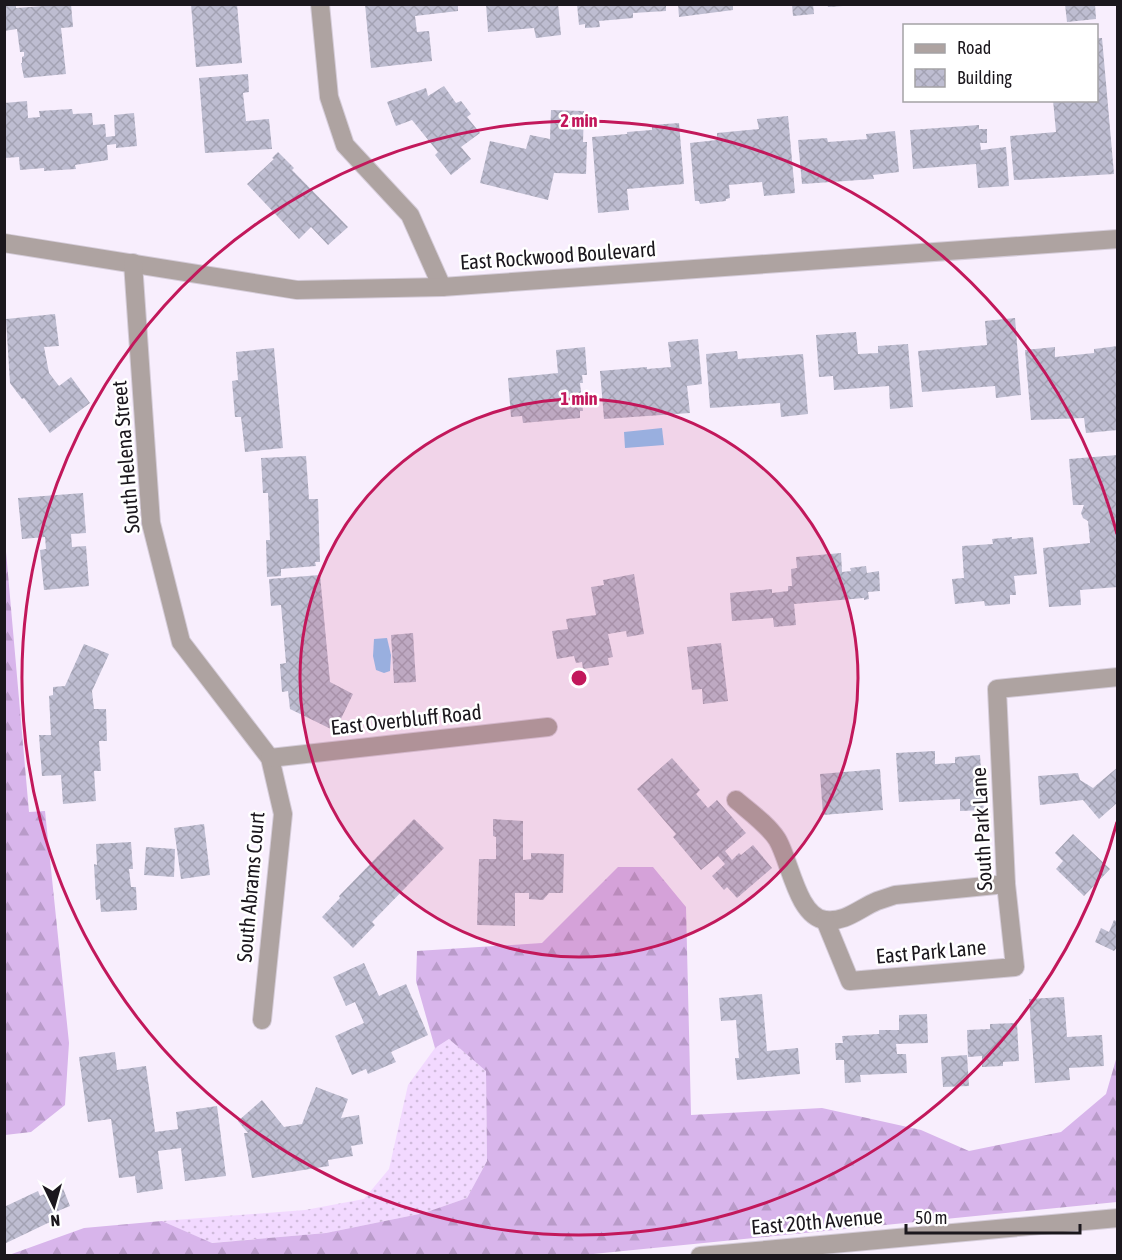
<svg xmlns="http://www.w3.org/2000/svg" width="1122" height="1260" font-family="'Asap Condensed',sans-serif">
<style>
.grass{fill:url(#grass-dots)}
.forest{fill:url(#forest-firs)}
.water{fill:#93c4f2}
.building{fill:url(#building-cross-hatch)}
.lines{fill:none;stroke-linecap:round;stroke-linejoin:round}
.minor-casing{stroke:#d5ccd9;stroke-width:20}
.minor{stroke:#aea3a1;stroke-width:18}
.ring{fill:none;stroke:#c2185b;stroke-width:3}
.labels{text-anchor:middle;stroke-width:5;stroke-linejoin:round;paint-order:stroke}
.street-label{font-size:21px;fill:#1b171d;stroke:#fff}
.centre{fill:#c2185b;stroke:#fff;stroke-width:3}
.ring-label{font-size:18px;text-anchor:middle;font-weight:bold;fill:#c2185b;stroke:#fff;stroke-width:5;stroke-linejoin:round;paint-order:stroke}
</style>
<defs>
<pattern id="grass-dots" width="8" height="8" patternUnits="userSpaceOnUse" patternTransform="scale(1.5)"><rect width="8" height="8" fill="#f2d9ff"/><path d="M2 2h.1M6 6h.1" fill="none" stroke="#cfbada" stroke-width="1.8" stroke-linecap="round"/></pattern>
<pattern id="forest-firs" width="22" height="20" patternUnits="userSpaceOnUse" patternTransform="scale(1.5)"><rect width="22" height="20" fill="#d8b5eb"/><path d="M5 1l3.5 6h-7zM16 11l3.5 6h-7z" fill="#b99bc9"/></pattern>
<pattern id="building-cross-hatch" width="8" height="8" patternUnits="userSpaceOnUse" patternTransform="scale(1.5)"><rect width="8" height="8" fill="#bebdd1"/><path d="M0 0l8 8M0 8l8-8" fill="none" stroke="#a3a2b3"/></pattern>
</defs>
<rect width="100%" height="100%" fill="#f8eefd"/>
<path class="grass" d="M449,1039L486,1070L487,1161L467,1198L424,1213L326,1233L211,1243L162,1221L305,1210L364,1199L389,1169L408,1085L435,1048Z"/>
<g class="forest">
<path d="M4,529L29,812L45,811L69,1043L65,1105L31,1132L5,1135Z"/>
<path d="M618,867H653L686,907L691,1115L822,1108L921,1130L969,1151L1061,1132L1106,1094L1117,1056V1202L573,1256L9,1255L84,1228L162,1221L212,1243L326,1233L424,1213L467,1198L487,1161L486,1071L449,1039L435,1048L416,981L417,951L542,943Z"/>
</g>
<g class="water">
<path d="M662,428L664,445L625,448L624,432Z"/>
<path d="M387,638L391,655L390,671L384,673L376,670L373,656L374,639Z"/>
</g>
<g class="building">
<path d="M4,4H16V8L71,4L73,27L61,28L66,74L24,78L21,63H22V57L24,56V52H20L17,29L4,31Z"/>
<path d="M191,4H237L242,63L196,67Z"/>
<path d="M365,4H458V11L415,16L417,32L429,31L432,61L371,68Z"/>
<path d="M486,4H558L561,35L536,38L534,28L488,32Z"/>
<path d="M577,4H666V11L633,13V18L599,21L600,27L585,28V24L579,25Z"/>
<path d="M678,4H733V10L679,17Z"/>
<path d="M792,4H813L814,14L793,16Z"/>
<path d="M827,4H843V6L828,7Z"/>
<path d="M1065,4H1095L1096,19L1067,22Z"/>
<path d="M1096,38H1102L1114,174L1014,180L1010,136L1056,132L1053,100H1096Z"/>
<path d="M248,74L249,92L243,93L246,121L269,119L272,149L205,153L199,78Z"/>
<path d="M444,86L456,103L461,101L471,114L467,117L480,133L461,147L471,159L451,175L435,155L438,152L412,120L396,126L387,102L426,88L428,96Z"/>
<path d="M27,101L28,118L40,117L39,111L72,109L73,114L92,113L93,125L105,124L106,137L115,136L114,115L134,113L137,146L116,148V144L107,145L108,160L75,165L76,169L44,171V168L20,170L19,157L4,158V103Z"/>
<path d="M551,110L584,111L583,142H587L586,174L554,173L548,200L480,183L490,141L526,149L530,135L550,139Z"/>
<path d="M788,116L795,193L764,196L762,182L729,185L730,198L726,199V201L700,204L699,201H695L690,143L717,140V133L759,129L757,119Z"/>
<path d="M679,123L684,184L627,189L629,210L598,213L592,137L627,134V132L652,130V125Z"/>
<path d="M979,125V129H987V143H980L981,150L1006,147L1009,186L978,188L976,164L913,169L910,130Z"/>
<path d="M895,131L899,172L873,175L874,179L802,184L798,140L827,138L828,142L867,139L866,134Z"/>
<path d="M278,152L294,168L292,170L348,227L328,245L311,227L299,239L247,184L274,159L272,158Z"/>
<path d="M55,314L59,346L44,347L49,373L59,386L71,377L90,403L50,433L24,398L22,399L10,383L6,319Z"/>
<path d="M1015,318L1021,395L996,398L995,386L922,392L918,351L987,345L985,321Z"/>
<path d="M856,332L858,354L878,353V346L908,344L913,407L890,409L889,386L834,390L833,376L819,377L816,335Z"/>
<path d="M698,339L702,384L687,386L690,413L604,419L600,371L647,367V369L671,367L668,342Z"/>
<path d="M1118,346V430L1086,433L1084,418L1031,420L1025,350L1055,347V357L1094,353V349Z"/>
<path d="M585,347L587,375H582L583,383H580L583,411H580V418L523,423L522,416L511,417L508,378L558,373L556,350Z"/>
<path d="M274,348L283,448L245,452L241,417H235L232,381L238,380L236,352Z"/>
<path d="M737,351L738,359L803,354L808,414L781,417L780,403L710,408L706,354Z"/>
<path d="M1118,455V587L1080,590L1081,605L1049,607L1043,548L1090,543L1088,521L1083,518L1081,513L1084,505H1073L1069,459Z"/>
<path d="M306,456L309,499H318L320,562H315L316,566L281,569V576L267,577L266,540H270L268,493H263L261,458Z"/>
<path d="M83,493L86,533L71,534L72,547L86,546L89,586L44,590L40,550L46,549L45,537L22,539L18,498Z"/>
<path d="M1012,537V539L1033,537L1037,574L1014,576L1016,595H1010V604L985,606L984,601L955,604L952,579L964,578L962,546L993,544L992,539Z"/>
<path d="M841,553L842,572L851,571L850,568L866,566L867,573L879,571L880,591L868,592L869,599L864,600V598L794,604L796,625L774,627L773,618L732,621L730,593L772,589V593L788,591V586H792L791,569L797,568L796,557Z"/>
<path d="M634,574L644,634L627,637L626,631L608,634L613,657L608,658L609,665L583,669L582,662L576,663L574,656L557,659L552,631L568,629L566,619L596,615L591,587L604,585L603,580Z"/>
<path d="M320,575L330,682L353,694L335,731L290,709L288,691L282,692L280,664L286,663L281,605L271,606L269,579Z"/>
<path d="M413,633L416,682L394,683L391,635Z"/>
<path d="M721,643L728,701L703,704L702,689L692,690L687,647Z"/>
<path d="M84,644L109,654L92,691L94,709H106L107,741H99L101,771H94L96,801L63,804L61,775L42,776L39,735H51L49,696L53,695V687L65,686Z"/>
<path d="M935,751V764L955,763V757L980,755L984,810L960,811V799L899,802L896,753Z"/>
<path d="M672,758L700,790L696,794L708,808L717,800L746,833L725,851L732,860L739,853L741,855L753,845L772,868L737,898L727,887L724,890L712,876L725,864L718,856L701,870L673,837L676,834L637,789Z"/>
<path d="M1118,767V802L1099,819L1083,800L1040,805L1038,776L1078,773L1080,780L1093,788Z"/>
<path d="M880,769L883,810L823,815L820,774Z"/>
<path d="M414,819L444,848L372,922L375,925L353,948L322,917L340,898L339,896Z"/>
<path d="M493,819L523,821V860L531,859V853L564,854L563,893H549L543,900L529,899V893H515V926L477,925L479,859H496V837L493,836Z"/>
<path d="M204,824L210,875L181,879L174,828Z"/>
<path d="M1073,834L1110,869L1084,896L1056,869L1063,861L1055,853Z"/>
<path d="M131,842L133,869H129L131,887H136L137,910L101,912L100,899L96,900L94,864L97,865L96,844Z"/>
<path d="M146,847L175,849L174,877L144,875Z"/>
<path d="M1114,920L1118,922V946L1114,951L1095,942L1101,928L1109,932Z"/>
<path d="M364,963L379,996L406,984L428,1035L391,1052L396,1062L368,1074L366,1069L352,1075L335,1036L364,1023L355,1002L346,1006L333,977Z"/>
<path d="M762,994L767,1051L798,1048L800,1074L737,1080L735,1058H739L736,1020L721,1021L719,998Z"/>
<path d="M1064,997L1067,1037L1102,1035L1104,1066L1069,1068L1070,1080L1035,1083L1029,999Z"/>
<path d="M927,1014L928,1043L896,1044L897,1054H906L907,1073L860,1075L861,1082L845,1083L844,1060H836L835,1043H843L842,1036L879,1034V1030H899V1015Z"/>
<path d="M1017,1023L1019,1061L1003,1062V1066L982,1067V1056L968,1057L967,1030L990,1029V1024Z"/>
<path d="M115,1052L117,1070L146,1066L155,1132L178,1129L176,1112L217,1106L226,1176L185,1181L181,1148L158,1151L163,1189L137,1193L135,1176L119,1178L111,1119L88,1122L79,1057Z"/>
<path d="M967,1055L969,1086L943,1087L941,1057Z"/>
<path d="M316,1087L348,1099L341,1118L359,1115L363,1144L351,1146L353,1156L328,1160L329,1166L252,1178L244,1133H248L238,1121L262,1100L284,1127L302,1124Z"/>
<path d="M62,1186L70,1206L48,1215L50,1222L4,1244V1207L38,1191L40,1196Z"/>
</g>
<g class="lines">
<g class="minor-casing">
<g id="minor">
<path d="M320,4L329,97L345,145L410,215L442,287"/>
<path d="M4,243L297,290L442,287L1118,239"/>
<path d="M133,263L151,523L181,642L270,758L283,814L262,1020"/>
<path d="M270,758L548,727"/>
<path d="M736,800C750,812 767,824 777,839C790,860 797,916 825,920C845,923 860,908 877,901C883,899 889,897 895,895L1006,884"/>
<path d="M825,920L850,981L1015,967L1006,884L997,689L1118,677"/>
<path d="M700,1256L1118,1218"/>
</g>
</g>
<use href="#minor" class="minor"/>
</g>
<circle cx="579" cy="678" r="279" fill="#c2185b" fill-opacity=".12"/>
<g class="ring">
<circle cx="579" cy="678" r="279"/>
<path d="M1117 822A557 557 0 1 1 1117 534"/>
</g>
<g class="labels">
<g class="street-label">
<text transform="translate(558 256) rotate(-4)" y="7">East Rockwood Boulevard</text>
<text transform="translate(126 457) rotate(-95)" y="7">South Helena Street</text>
<text transform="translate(406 720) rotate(-6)" y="7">East Overbluff Road</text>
<text transform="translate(982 829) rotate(-93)" y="7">South Park Lane</text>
<text transform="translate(251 887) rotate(-85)" y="7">South Abrams Court</text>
<text transform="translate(931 952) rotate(-5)" y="7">East Park Lane</text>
<text transform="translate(817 1222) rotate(-5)" y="7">East 20th Avenue</text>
</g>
</g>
<circle cx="579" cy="678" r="9" class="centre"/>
<g class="ring-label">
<text x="579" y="127">2 min</text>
<text x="579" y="405">1 min</text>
</g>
<rect width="1122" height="1260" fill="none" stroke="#1b171d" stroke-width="12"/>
<rect x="903" y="24" width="195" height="78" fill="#ffffff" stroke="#a4a2a5" stroke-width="1.5"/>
<rect x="915" y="44" width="30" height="9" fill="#aea3a1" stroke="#a4a2a5" stroke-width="1.5"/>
<text x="957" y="54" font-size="18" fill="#1b171d">Road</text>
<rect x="915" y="69" width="30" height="18" fill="url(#building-cross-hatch)" stroke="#a4a2a5" stroke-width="1.5"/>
<text x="957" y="84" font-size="18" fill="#1b171d">Building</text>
<g transform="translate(54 1206) rotate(175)" stroke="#ffffff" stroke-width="4.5" paint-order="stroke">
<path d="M0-4.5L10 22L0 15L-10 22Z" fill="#1b171d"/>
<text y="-9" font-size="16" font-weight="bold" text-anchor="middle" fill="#1b171d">N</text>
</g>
<path d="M906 1224v9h174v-9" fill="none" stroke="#1b171d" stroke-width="3"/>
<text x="915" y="1224" font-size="18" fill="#1b171d" stroke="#ffffff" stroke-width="4.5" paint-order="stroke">50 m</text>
</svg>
